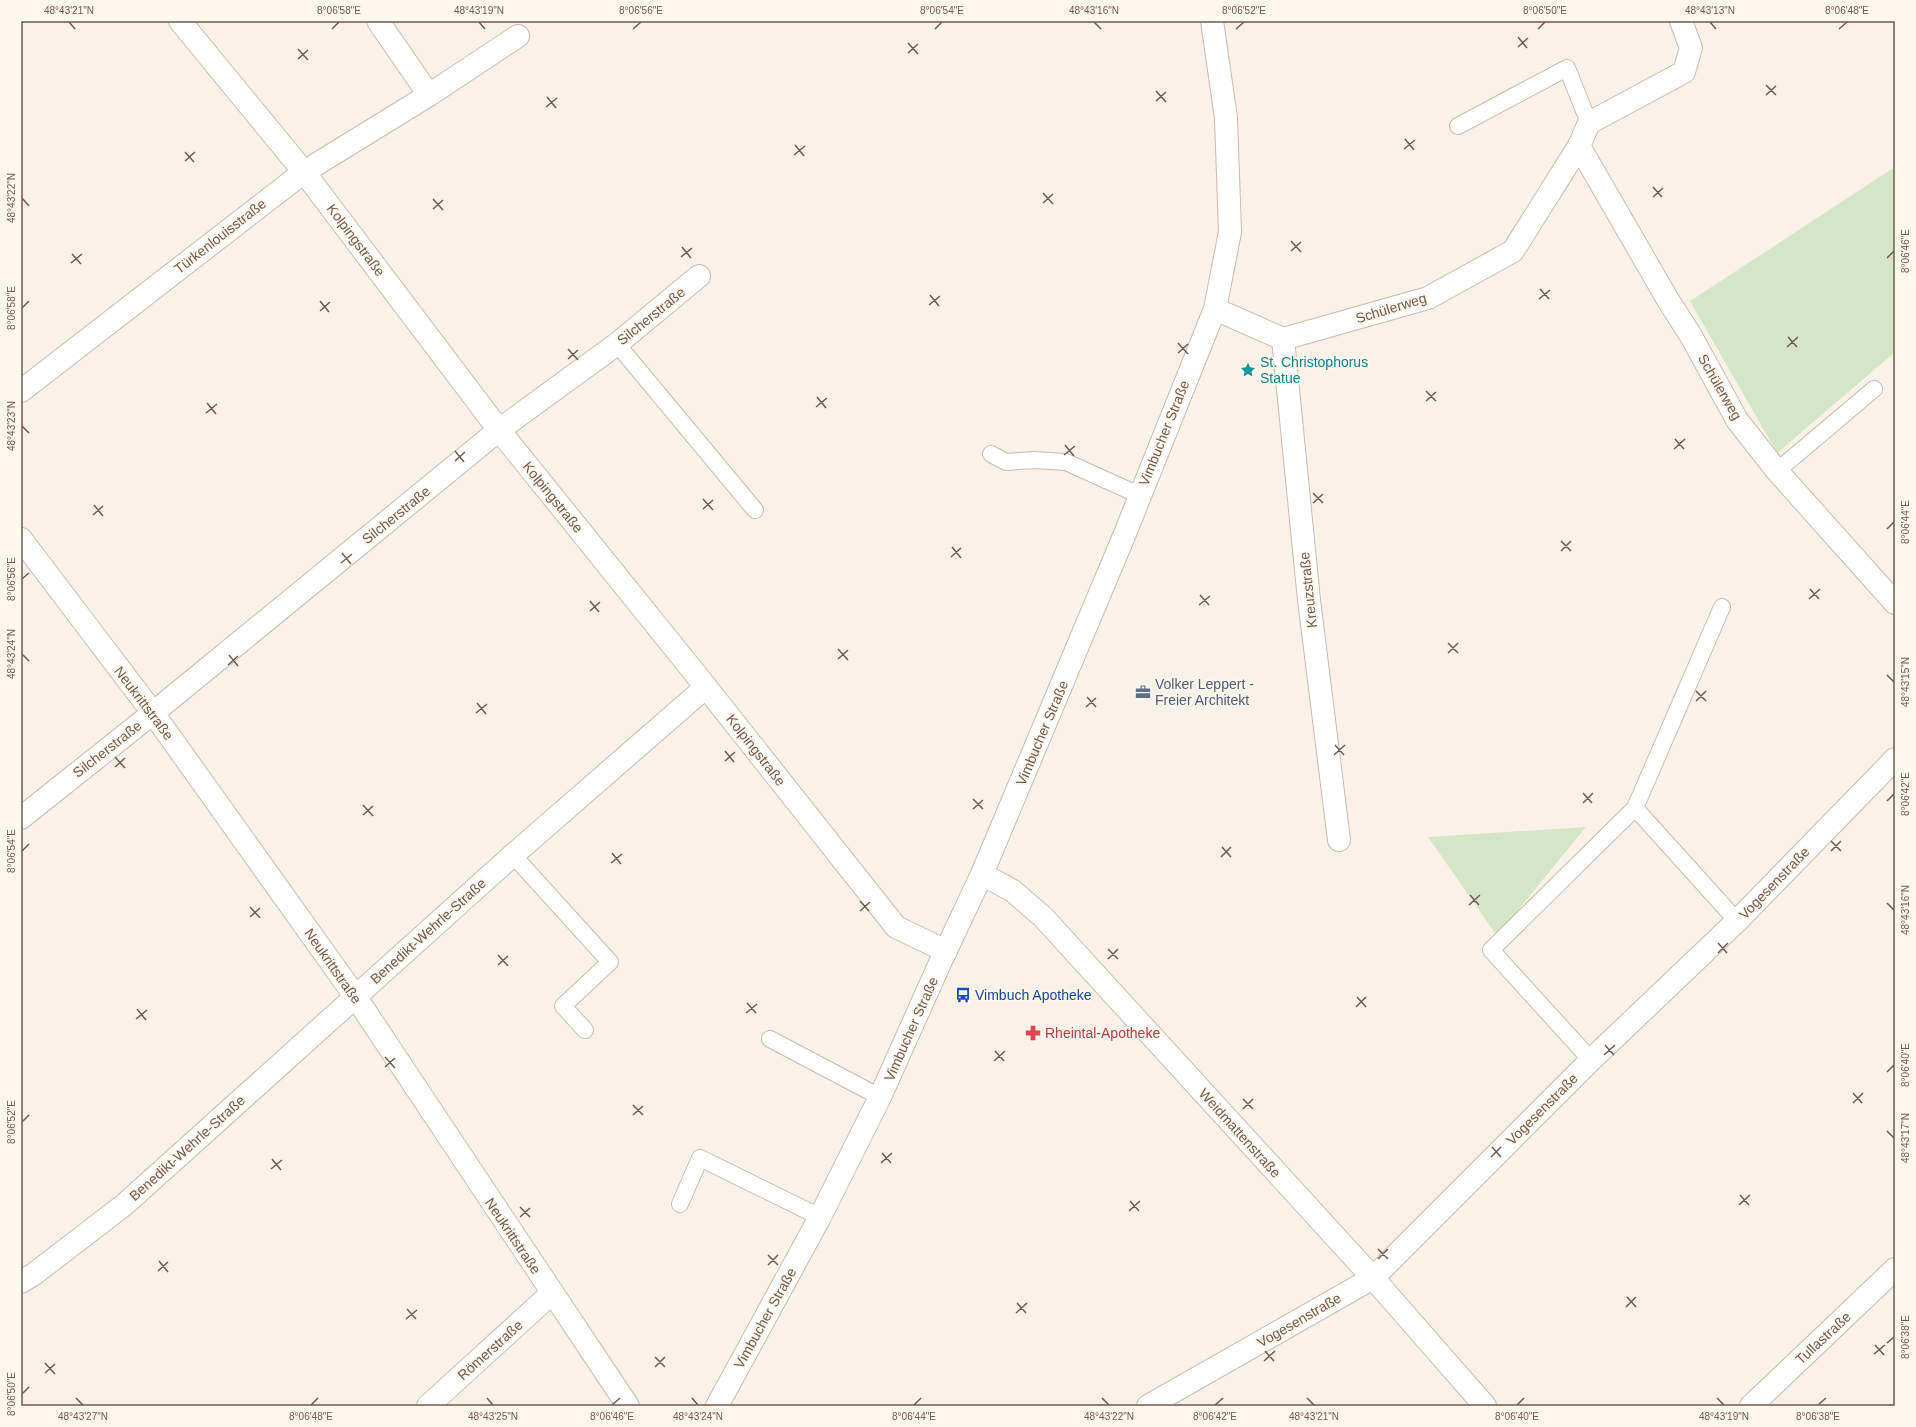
<svg xmlns="http://www.w3.org/2000/svg" width="1916" height="1427" font-family="Helvetica,sans-serif">
<style>
.green{fill:#d5e6c8}
.lines{fill:none;stroke-linecap:round;stroke-linejoin:round}
.lane-casing{stroke:#cbbaaf;stroke-width:18}
.street-casing{stroke:#cbbaaf;stroke-width:24}
.lane{stroke:#fff;stroke-width:16}
.street{stroke:#fff;stroke-width:22}
.ticks{fill:none;stroke:#715a4f;stroke-width:1.5}
.labels{text-anchor:middle;stroke-width:3.5;stroke-linejoin:round;paint-order:stroke}
.street-label{font-size:14px;fill:#715a4f;stroke:#fdf7ee}
.culture-label{font-size:14px;fill:#0d838f;stroke:#fdf7ee;text-anchor:start}
.service-label{font-size:14px;fill:#4e5e75;stroke:#fdf7ee;text-anchor:start}
.transit-label{font-size:14px;fill:#164399;stroke:#fdf7ee;text-anchor:start}
.health-label{font-size:14px;fill:#be3a42;stroke:#fdf7ee;text-anchor:start}
.neatline{fill:none;stroke:#715a4f;stroke-width:1.5}
.ticks-label{font-size:10px;text-anchor:middle;fill:#715a4f}
</style>
<rect width="100%" height="100%" fill="#faf2e8"/>
<g class="green">
<path d="M1895,167V352L1777,453L1690,301Z"/>
<path d="M1586,827L1497,936L1428,837Z"/>
</g>
<g class="lines">
<g class="lane-casing">
<g id="lane">
<path d="M1458,126L1567,68L1589,123"/>
<path d="M617,344L755,510"/>
<path d="M991,454L1006,462L1034,460L1066,462L1139,495"/>
<path d="M1777,471L1874,389"/>
<path d="M1635,808L1737,921"/>
<path d="M513,855L610,962L563,1006L585,1030"/>
<path d="M770,1039L880,1097"/>
<path d="M1591,1060L1491,950L1635,808L1722,607"/>
<path d="M680,1204L700,1158L820,1217"/>
</g>
</g>
<g class="street-casing">
<g id="street">
<path d="M180,21L304,172L499,430L706,687L896,927L946,951"/>
<path d="M378,21L429,95"/>
<path d="M1579,146L1589,123L1684,72L1691,48L1681,21"/>
<path d="M1215,309L1283,339L1428,298L1513,251L1579,146L1668,300L1691,336L1737,420L1777,471L1895,603"/>
<path d="M1283,339L1309,600L1339,840"/>
<path d="M21,391L304,172L429,95L518,36"/>
<path d="M21,539L153,713L355,996L628,1406"/>
<path d="M21,818L153,713L499,430L617,344L699,276"/>
<path d="M982,874L1013,891L1043,917L1373,1278L1485,1406"/>
<path d="M21,1282L34,1274L124,1205L513,855L706,687"/>
<path d="M428,1406L552,1293"/>
<path d="M717,1406L820,1217L880,1097L940,963L982,874L1124,536L1215,309L1230,232L1226,118L1212,21"/>
<path d="M1148,1406L1373,1278L1591,1060L1737,921L1895,759"/>
<path d="M1751,1406L1895,1269"/>
</g>
</g>
<use href="#lane" class="lane"/>
<use href="#street" class="street"/>
</g>
<path class="ticks" d="M69,22L75,29M479,22L485,29M1094,22L1101,29M1710,22L1716,29M332,29L339,22M633,29L641,22M935,29L942,22M1236,29L1244,22M1538,29L1545,22M1839,29L1847,22M1518,37L1527,48M908,43L918,54M1518,47L1528,38M298,49L308,60M908,53L918,44M298,59L308,50M1766,85L1776,95M1156,91L1166,102M1766,95L1776,86M547,97L556,108M1156,101L1166,92M546,107L557,98M1405,139L1414,150M795,145L804,156M1404,149L1415,140M185,152L194,162M794,155L805,146M185,161L195,152M1653,187L1662,197M1043,193L1053,204M1653,197L1663,188M22,198L29,206M433,199L443,210M1043,203L1053,194M433,209L443,200M1291,241L1301,252M682,247L691,258M1291,251L1301,242M72,254L81,264M681,257L692,248M1887,258L1894,251M71,263L82,254M1540,289L1549,299M930,295L939,306M1539,299L1550,290M320,301L329,312M929,305L940,296M22,308L29,301M320,311L330,302M1788,337L1797,347M1178,343L1188,354M1787,347L1798,337M568,349L578,360M1178,353L1188,344M568,359L578,350M1426,391L1436,401M817,397L826,408M1426,401L1436,392M207,403L216,414M816,407L827,398M206,413L217,404M22,426L29,433M1675,439L1684,449M1065,445L1074,456M1674,449L1685,439M455,451L464,462M1064,455L1075,446M455,461L465,452M1313,493L1323,503M703,499L713,510M1313,503L1323,494M94,505L103,516M703,509L713,500M93,515L103,506M1887,529L1894,522M1561,541L1571,551M952,547L961,558M1561,551L1571,541M342,553L351,564M951,557L961,548M341,563L352,554M22,579L29,573M1810,589L1819,599M1200,595L1209,605M1809,599L1820,589M590,601L599,612M1199,605L1210,596M590,611L600,602M1448,643L1458,653M838,649L848,660M1448,653L1458,643M22,654L29,661M229,655L238,666M838,659L848,650M228,665L238,656M1887,675L1894,682M1696,691L1706,701M1087,697L1096,707M1696,701L1706,691M477,703L486,714M1086,707L1096,698M476,713L487,704M1335,745L1344,755M725,751L734,762M1334,755L1345,745M115,757L125,768M725,761L735,752M115,767L125,758M1583,793L1592,803M973,799L983,809M1887,801L1894,794M1583,803L1593,793M363,805L373,816M973,809L983,800M363,815L373,806M1831,841L1841,851M1222,847L1231,857M22,851L29,844M1831,851L1841,841M612,853L621,864M1221,857L1231,847M611,863L622,854M1470,895L1479,905M860,901L869,911M1887,903L1894,910M1469,905L1480,895M250,907L260,918M860,911L870,902M250,917L260,908M1718,943L1727,953M1108,949L1118,959M1718,953L1728,943M498,955L508,966M1108,959L1118,949M498,965L508,956M1357,997L1366,1007M747,1003L756,1013M1356,1007L1366,997M137,1009L146,1020M746,1013L757,1004M136,1019L147,1010M1605,1045L1614,1055M995,1051L1004,1061M1604,1055L1615,1045M385,1057L395,1068M994,1061L1005,1051M385,1067L395,1058M1887,1072L1894,1065M1853,1093L1862,1103M1243,1099L1253,1109M1853,1103L1863,1093M633,1105L643,1115M1243,1109L1253,1099M633,1115L643,1106M22,1122L29,1115M1887,1131L1894,1138M1492,1147L1501,1157M882,1153L891,1163M1491,1157L1501,1147M272,1159L281,1170M881,1163L892,1153M271,1169L282,1160M1740,1195L1749,1205M1130,1201L1139,1211M1739,1205L1750,1195M520,1207L530,1217M1129,1211L1140,1201M520,1217L530,1208M1378,1249L1388,1259M768,1255L778,1265M1378,1259L1388,1249M159,1261L168,1272M768,1265L778,1255M158,1271L168,1262M1627,1297L1636,1307M1017,1303L1026,1313M1626,1307L1636,1297M407,1309L416,1319M1016,1313L1027,1303M406,1319L417,1310M1887,1343L1894,1337M1875,1345L1884,1355M1265,1351L1274,1361M1874,1354L1885,1345M655,1357L665,1367M1264,1361L1275,1351M45,1363L55,1374M655,1367L665,1357M45,1373L55,1364M22,1394L29,1387M76,1398L83,1405M487,1398L493,1405M692,1398L698,1405M1102,1398L1109,1405M1307,1398L1314,1405M1717,1398L1724,1405M311,1405L318,1398M612,1405L620,1398M914,1405L921,1398M1215,1405L1223,1398M1517,1405L1524,1398M1818,1405L1826,1398"/>
<defs>
<g id="sight-bare" transform="scale(1.2)"><path d="M0-6L1.8-2.2L6-1.7L2.9 1.2L3.7 5.4L0 3.3L-3.7 5.4L-2.9 1.2L-6-1.7L-1.8-2.2Z" fill="#0f9aa8" stroke="#fdf7ee" stroke-width="2.5" paint-order="stroke"/></g>
<g id="office-bare" transform="scale(1.2)"><path d="M-6-3h4V-5.5h4V-3h4V5H-6ZM-1-4.5V-3h2v-1.5ZM-6 0V1H6V0Z" fill="#5c6f8a" stroke="#fdf7ee" stroke-width="2.5" paint-order="stroke"/></g>
<g id="bus-bare" transform="scale(1.2)"><path d="M-5-6H5V4H4V6H2V4H-2V6H-4V4H-5ZM-3.5-4V0h7V-4ZM-3.5 1.2v1.5H-2V1.2ZM2 1.2v1.5H3.5V1.2Z" fill="#1a4fb4" stroke="#fdf7ee" stroke-width="2.5" paint-order="stroke"/></g>
<g id="pharmacy-bare" transform="scale(1.2)"><path d="M-2-6h4v4h4v4h-4v4h-4v-4h-4v-4h4Z" fill="#e0444e" stroke="#fdf7ee" stroke-width="2.5" paint-order="stroke"/></g>
</defs>
<g fill-rule="evenodd">
<use href="#sight-bare" x="1248" y="370"/>
<use href="#office-bare" x="1143" y="692"/>
<use href="#bus-bare" x="963" y="995"/>
<use href="#pharmacy-bare" x="1033" y="1033"/>
</g>
<g class="labels">
<g class="street-label">
<text transform="translate(220 236) rotate(-38)" y="5">Türkenlouisstraße</text>
<text transform="translate(356 240) rotate(53)" y="5">Kolpingstraße</text>
<text transform="translate(1391 308) rotate(-17)" y="5">Schülerweg</text>
<text transform="translate(651 316) rotate(-39)" y="5">Silcherstraße</text>
<text transform="translate(1720 387) rotate(60)" y="5">Schülerweg</text>
<text transform="translate(1164 433) rotate(-68)" y="5">Vimbucher Straße</text>
<text transform="translate(553 497) rotate(51)" y="5">Kolpingstraße</text>
<text transform="translate(396 515) rotate(-39)" y="5">Silcherstraße</text>
<text transform="translate(1308 590) rotate(-96)" y="5">Kreuzstraße</text>
<text transform="translate(144 703) rotate(53)" y="5">Neukrittstraße</text>
<text transform="translate(1042 733) rotate(-67)" y="5">Vimbucher Straße</text>
<text transform="translate(107 749) rotate(-38)" y="5">Silcherstraße</text>
<text transform="translate(756 750) rotate(52)" y="5">Kolpingstraße</text>
<text transform="translate(1774 883) rotate(-46)" y="5">Vogesenstraße</text>
<text transform="translate(428 931) rotate(-42)" y="5">Benedikt-Wehrle-Straße</text>
<text transform="translate(333 966) rotate(55)" y="5">Neukrittstraße</text>
<text transform="translate(911 1029) rotate(-66)" y="5">Vimbucher Straße</text>
<text transform="translate(1542 1109) rotate(-45)" y="5">Vogesenstraße</text>
<text transform="translate(1240 1133) rotate(48)" y="5">Weidmattenstraße</text>
<text transform="translate(187 1148) rotate(-42)" y="5">Benedikt-Wehrle-Straße</text>
<text transform="translate(513 1236) rotate(56)" y="5">Neukrittstraße</text>
<text transform="translate(765 1318) rotate(-61)" y="5">Vimbucher Straße</text>
<text transform="translate(1299 1320) rotate(-30)" y="5">Vogesenstraße</text>
<text transform="translate(1823 1338) rotate(-43)" y="5">Tullastraße</text>
<text transform="translate(490 1350) rotate(-42)" y="5">Römerstraße</text>
</g>
<g class="culture-label">
<text x="1260" y="367">St. Christophorus<tspan x="1260" dy="16">Statue</tspan></text>
</g>
<g class="service-label">
<text x="1155" y="689">Volker Leppert -<tspan x="1155" dy="16">Freier Architekt</tspan></text>
</g>
<g class="transit-label">
<text x="975" y="1000">Vimbuch Apotheke</text>
</g>
<g class="health-label">
<text x="1045" y="1038">Rheintal-Apotheke</text>
</g>
</g>
<rect width="1916" height="1427" fill="none" stroke="#fdf7ee" stroke-width="44"/>
<rect x="22" y="22" width="1872" height="1383" class="neatline"/>
<g class="ticks-label">
<text x="69" y="14">48°43'21"N</text>
<text x="339" y="14">8°06'58"E</text>
<text x="479" y="14">48°43'19"N</text>
<text x="641" y="14">8°06'56"E</text>
<text x="942" y="14">8°06'54"E</text>
<text x="1094" y="14">48°43'16"N</text>
<text x="1244" y="14">8°06'52"E</text>
<text x="1545" y="14">8°06'50"E</text>
<text x="1710" y="14">48°43'13"N</text>
<text x="1847" y="14">8°06'48"E</text>
<text transform="translate(11 198) rotate(-90)" y="4">48°43'22"N</text>
<text transform="translate(1905 251) rotate(-90)" y="4">8°06'46"E</text>
<text transform="translate(11 308) rotate(-90)" y="4">8°06'58"E</text>
<text transform="translate(11 426) rotate(-90)" y="4">48°43'23"N</text>
<text transform="translate(1905 522) rotate(-90)" y="4">8°06'44"E</text>
<text transform="translate(11 579) rotate(-90)" y="4">8°06'56"E</text>
<text transform="translate(11 654) rotate(-90)" y="4">48°43'24"N</text>
<text transform="translate(1905 682) rotate(-90)" y="4">48°43'15"N</text>
<text transform="translate(1905 794) rotate(-90)" y="4">8°06'42"E</text>
<text transform="translate(11 851) rotate(-90)" y="4">8°06'54"E</text>
<text transform="translate(1905 910) rotate(-90)" y="4">48°43'16"N</text>
<text transform="translate(1905 1065) rotate(-90)" y="4">8°06'40"E</text>
<text transform="translate(11 1122) rotate(-90)" y="4">8°06'52"E</text>
<text transform="translate(1905 1138) rotate(-90)" y="4">48°43'17"N</text>
<text transform="translate(1905 1337) rotate(-90)" y="4">8°06'38"E</text>
<text transform="translate(11 1394) rotate(-90)" y="4">8°06'50"E</text>
<text x="83" y="1420">48°43'27"N</text>
<text x="311" y="1420">8°06'48"E</text>
<text x="493" y="1420">48°43'25"N</text>
<text x="612" y="1420">8°06'46"E</text>
<text x="698" y="1420">48°43'24"N</text>
<text x="914" y="1420">8°06'44"E</text>
<text x="1109" y="1420">48°43'22"N</text>
<text x="1215" y="1420">8°06'42"E</text>
<text x="1314" y="1420">48°43'21"N</text>
<text x="1517" y="1420">8°06'40"E</text>
<text x="1724" y="1420">48°43'19"N</text>
<text x="1818" y="1420">8°06'38"E</text>
</g>
</svg>
